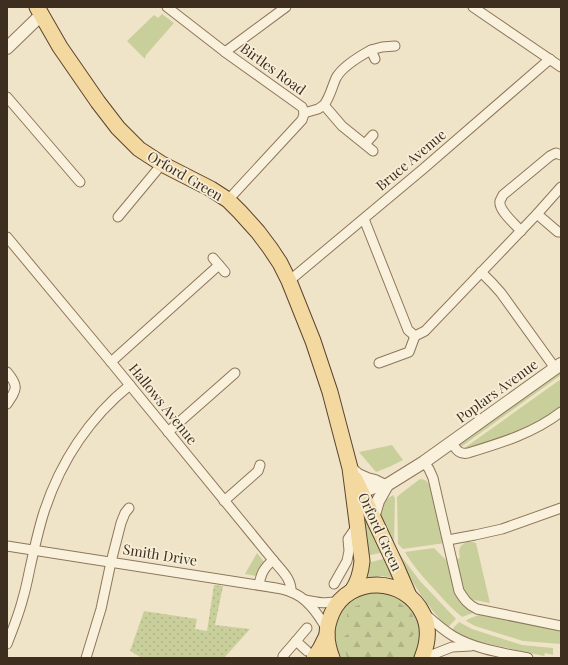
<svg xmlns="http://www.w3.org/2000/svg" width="568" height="665" font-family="'Playfair Display',serif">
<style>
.grass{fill:#c9cf9b}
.forest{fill:url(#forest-firs)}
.garden{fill:url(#garden-dots)}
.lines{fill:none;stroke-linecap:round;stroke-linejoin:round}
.minor-casing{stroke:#8d765c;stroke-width:11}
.tertiary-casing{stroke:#8d765c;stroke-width:14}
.primary-casing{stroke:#5b4430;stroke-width:17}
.minor{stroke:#faf1dc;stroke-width:9}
.tertiary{stroke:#faf1dc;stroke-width:12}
.primary{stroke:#f3d9a0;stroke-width:15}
.labels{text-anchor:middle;stroke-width:3.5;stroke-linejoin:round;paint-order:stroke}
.street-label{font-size:14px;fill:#3d2e20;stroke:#f7eed8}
</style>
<defs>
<pattern id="forest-firs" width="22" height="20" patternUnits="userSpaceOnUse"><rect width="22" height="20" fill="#c9cf9b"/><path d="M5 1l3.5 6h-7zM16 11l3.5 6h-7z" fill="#aeb285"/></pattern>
<pattern id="garden-dots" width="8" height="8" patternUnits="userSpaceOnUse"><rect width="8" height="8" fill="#c9cf9b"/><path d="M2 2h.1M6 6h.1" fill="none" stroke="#aeb285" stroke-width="1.8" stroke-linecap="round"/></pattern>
</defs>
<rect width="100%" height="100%" fill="#f0e4c8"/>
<g class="grass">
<path d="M162,14L174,23L146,55L145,59L127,41L154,15L158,18Z"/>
<path d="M561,369V375L461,447L460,444L461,442Z"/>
<path d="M561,379V408L537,423L509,436L468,450L463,449Z"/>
<path d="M392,445L403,460L389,467L376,472L359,452Z"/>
<path d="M420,479C431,479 431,492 433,500L435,501L445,543L403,549L398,544L397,497L399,495Z"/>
<path d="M393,495L395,498L394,544L379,514L384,501Z"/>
<path d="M367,515L384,552L380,553L366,556L365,544L368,540L363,516Z"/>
<path d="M467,542H473L476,543L490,603L469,599L464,592L456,559L460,558C458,550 459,545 467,542Z"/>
<path d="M434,548L447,561H449L473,609V613L462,617C452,609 444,600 436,591C424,578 413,566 405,552Z"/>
<path d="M398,552L420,581L456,619L450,625L448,628C427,607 411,580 396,554Z"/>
<path d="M257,553L265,563L259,570L256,576L245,574Z"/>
<path d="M387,558L397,579L383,576L367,577V563Z"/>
<path d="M386,590L412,606L423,633L417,658H337L332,647L335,617L356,595Z"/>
<path d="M480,612L561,628V644L523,641L475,626L466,621L468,619L479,615Z"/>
<path d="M459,622L472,629L522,645L553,648V655L545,653L544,656L475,641L469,639L452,631L454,627Z"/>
</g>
<path class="forest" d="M386,597L398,602L411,612L417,624L414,629V634L409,640V645L399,658H347L342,638L351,632L353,628L347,619V612C355,605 363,602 374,604L380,598Z"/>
<path class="garden" d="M214,585L223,586L215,625L250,629L224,658H142L130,651L144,611L197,619L195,629L207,631Z"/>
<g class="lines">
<g class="minor-casing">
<g id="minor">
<path d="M167,7L225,52L302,107C305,112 304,115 302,120L228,200"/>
<path d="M473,7L561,67"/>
<path d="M371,50C360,56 342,67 336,78C332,87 330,97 324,105L342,126L373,151"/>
<path d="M225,52L286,7"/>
<path d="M375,59L371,50L382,47L395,46"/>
<path d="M7,97L80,182"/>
<path d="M304,113L318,109L324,105"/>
<path d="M365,144L373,135"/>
<path d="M537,214L558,232H561"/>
<path d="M118,217L162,164"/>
<path d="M364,219L408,330L415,336L425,331L537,214L561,187"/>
<path d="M521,231C515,224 498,210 500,201C501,199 502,197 503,195L550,156L556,153L561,155"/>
<path d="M7,237L111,362L273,560C281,570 292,579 291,592"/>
<path d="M213,258L225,272"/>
<path d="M481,272L492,283L501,293L555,368"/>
<path d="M289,281L423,169L550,59"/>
<path d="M111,362L219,265"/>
<path d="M379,363L409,352L415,336"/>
<path d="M7,372C19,386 17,389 7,404"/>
<path d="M168,432L235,373"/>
<path d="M451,442C456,449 459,455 468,453C501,443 534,433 561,412"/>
<path d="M424,462L429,469L433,478L459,591C464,599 468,605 477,609L561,626"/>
<path d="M224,501L258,471L260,465"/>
<path d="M448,540L475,535L502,529L561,508"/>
<path d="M7,546L276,588C281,589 287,590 291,592C308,598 319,615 327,630"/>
<path d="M334,584L347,561L349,551L348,539L357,526"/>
<path d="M259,585C261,573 264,568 273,560"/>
<path d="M305,600C319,603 326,604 340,601"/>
<path d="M424,613C433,621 443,630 453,636C475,649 503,653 528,658"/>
<path d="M307,628L296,641L307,651"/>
<path d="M7,644C13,629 19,614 23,598C26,588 28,578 30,568C34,550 38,531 44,512C60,463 89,418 130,385"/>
<path d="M86,658L101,609L111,562L121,523L125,513L129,508"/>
<path d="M283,658V656L296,641"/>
<path d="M424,658L452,647L471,646"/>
</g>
</g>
<g class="tertiary-casing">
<g id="tertiary">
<path d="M7,48L41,15"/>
<path d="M350,468L358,475L367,479L375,481L383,485"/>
<path d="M357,498L362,492L377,486L387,485L424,462L561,364"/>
<path d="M373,518L378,501L387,485"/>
</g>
</g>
<g class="primary-casing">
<g id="primary">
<path d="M37,7L60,47L98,102L118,128L139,149L162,164L211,189L228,200L240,212L258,232L270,248L280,263L289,281L313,341L330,392L350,468L362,561C361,572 359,581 352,591"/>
<path d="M355,479L396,566L409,596"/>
<path d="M314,658L320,649L327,635"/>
<path d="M332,658C329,650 327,643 327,634C327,627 329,620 332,613C349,575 405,576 423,614C430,628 428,643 422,658"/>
</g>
</g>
<use href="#minor" class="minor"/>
<use href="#tertiary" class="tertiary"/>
<use href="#primary" class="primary"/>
</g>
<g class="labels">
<g class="street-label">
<text transform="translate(273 69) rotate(36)" y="5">Birtles Road</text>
<text transform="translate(411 160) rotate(-40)" y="5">Bruce Avenue</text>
<text transform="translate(185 176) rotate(30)" y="5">Orford Green</text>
<text transform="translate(497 391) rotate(-36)" y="5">Poplars Avenue</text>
<text transform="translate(163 404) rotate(51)" y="5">Hallows Avenue</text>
<text transform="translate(380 532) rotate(65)" y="5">Orford Green</text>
<text transform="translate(160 555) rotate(9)" y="5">Smith Drive</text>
</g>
</g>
<rect width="568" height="665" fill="none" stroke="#3d2e20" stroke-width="16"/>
</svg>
